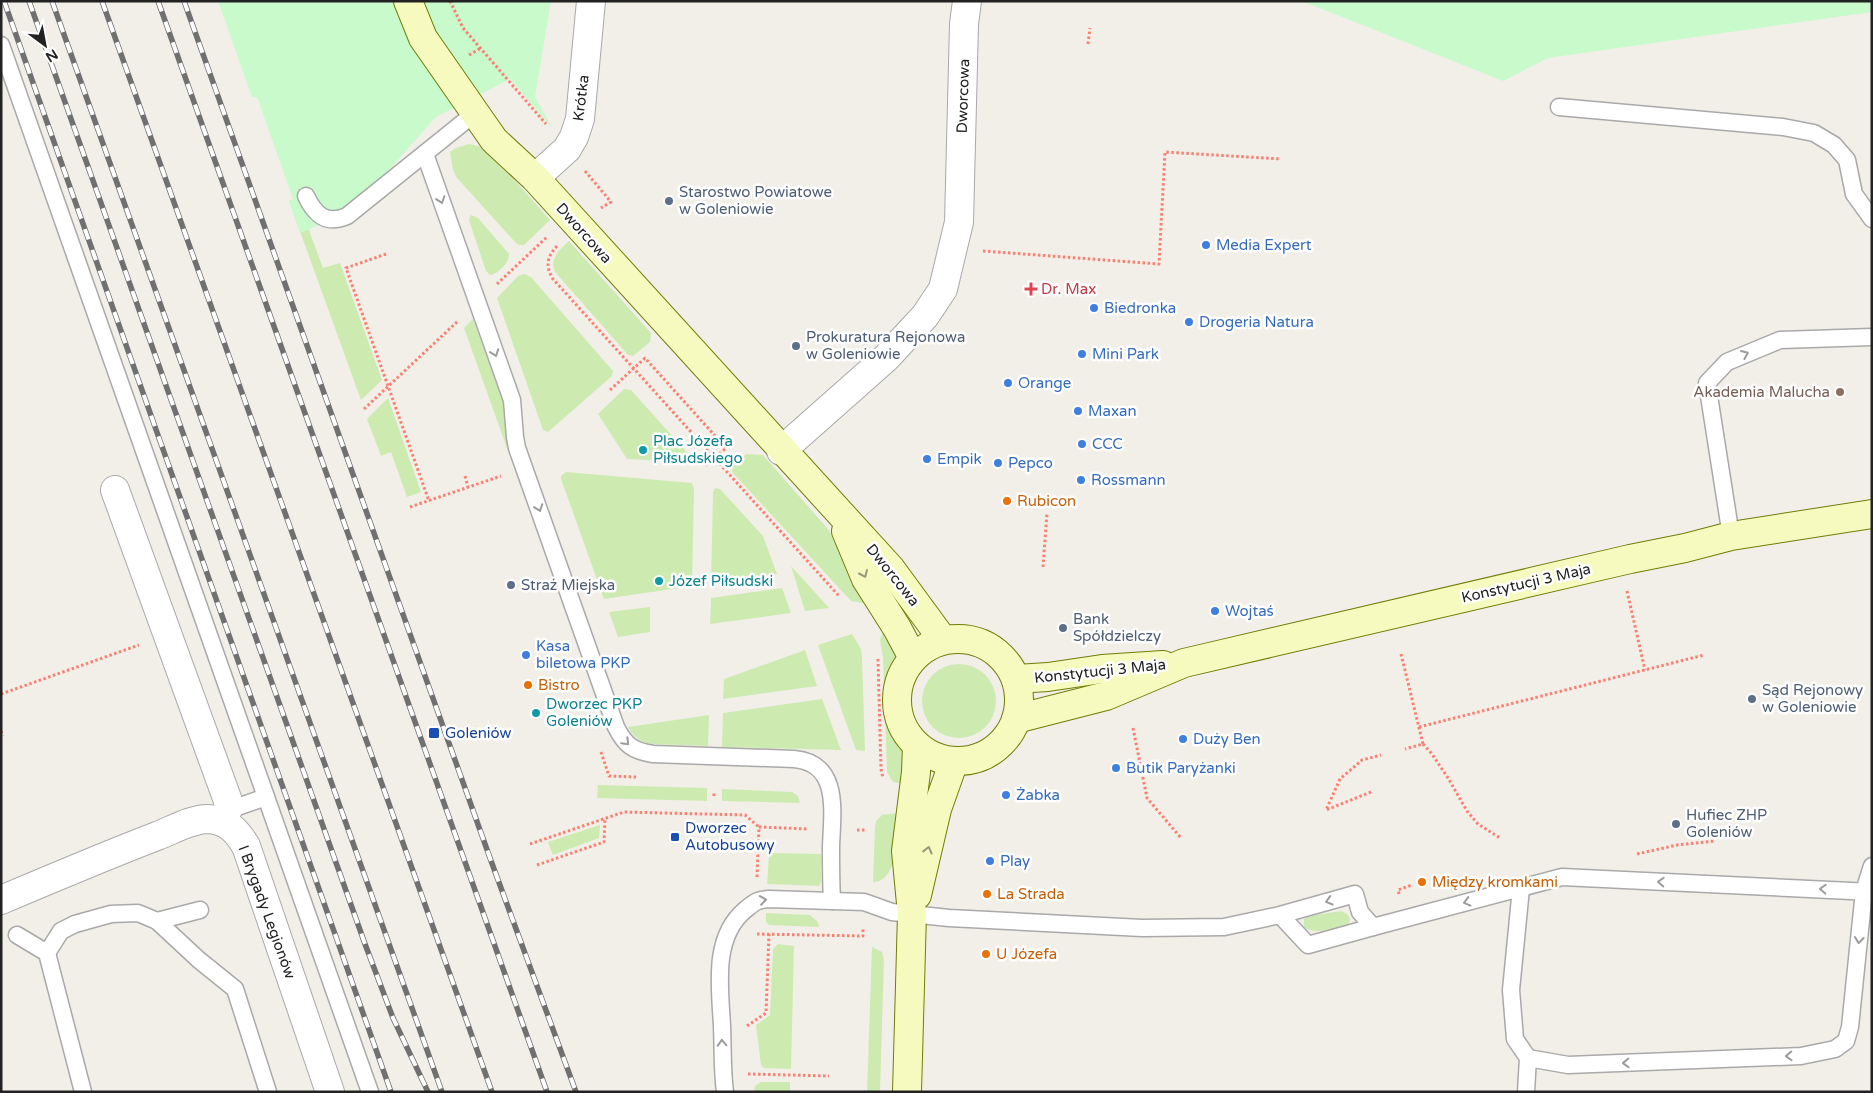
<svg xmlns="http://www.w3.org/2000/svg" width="1873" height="1093" font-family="'Varela Round',sans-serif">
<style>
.grass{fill:#cdebb0}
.park{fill:#c8facc}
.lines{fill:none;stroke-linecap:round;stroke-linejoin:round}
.lane-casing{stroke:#a9a9a9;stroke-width:19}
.street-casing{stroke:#a9a9a9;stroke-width:30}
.secondary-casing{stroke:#707d05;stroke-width:30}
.path{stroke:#fa8072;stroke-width:3;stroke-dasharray:2.5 2.5;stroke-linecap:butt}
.lane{stroke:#fff;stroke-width:16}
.street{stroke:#fff;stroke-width:28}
.secondary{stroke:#f7fabf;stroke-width:28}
.rail-casing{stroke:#707070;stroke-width:5.5}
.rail{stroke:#fff;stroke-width:4;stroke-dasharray:11;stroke-linecap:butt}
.oneway{stroke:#9c9c9c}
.oneway2{stroke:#979978}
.service-dot{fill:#5c6f8a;stroke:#fff;stroke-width:2}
.shop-dot{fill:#3f7fe0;stroke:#fff;stroke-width:2}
.health-dot{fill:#e0444e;stroke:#fff;stroke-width:2}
.education-dot{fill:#8d6e63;stroke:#fff;stroke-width:2}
.culture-dot{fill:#0f9aa8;stroke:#fff;stroke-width:2}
.food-dot{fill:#e8710a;stroke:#fff;stroke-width:2}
.transit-dot{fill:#1a4fb4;stroke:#fff;stroke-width:2}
.labels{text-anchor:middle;stroke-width:5;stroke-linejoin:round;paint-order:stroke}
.street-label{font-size:15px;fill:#222;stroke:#fff}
.service-label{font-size:15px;fill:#4e5e75;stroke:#fff;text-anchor:start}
.shop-label{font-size:15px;fill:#366cbe;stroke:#fff;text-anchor:start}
.health-label{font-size:15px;fill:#be3a42;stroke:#fff;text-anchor:start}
.education-label{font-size:15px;fill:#785e54;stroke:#fff;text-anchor:end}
.culture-label{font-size:15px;fill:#0d838f;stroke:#fff;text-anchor:start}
.food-label{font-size:15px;fill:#c56008;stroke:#fff;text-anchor:start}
.transit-label{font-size:15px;fill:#164399;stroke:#fff;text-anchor:start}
</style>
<rect width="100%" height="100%" fill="#f2efe9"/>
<g class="grass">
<path d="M469,144L479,146L489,151L550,220L524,245H519L516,243L457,178L453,170L450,152L456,148Z"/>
<path d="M297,198L323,268L340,263L382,380L361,400L289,201Z"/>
<path d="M471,215L478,218L509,254C509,263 499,273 490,275L486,271L469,220Z"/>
<path d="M569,241L651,333L650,342L633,356L628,355L555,272C549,258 560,250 569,241Z"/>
<path d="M524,274L531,277L613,371L612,376L548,432L543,430L497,298L518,276Z"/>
<path d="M473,319L503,401L508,451L464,328Z"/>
<path d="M624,389L631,390L692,458L690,462L627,459L598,414Z"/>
<path d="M388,398L421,492L407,497L391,452L381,456L367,419Z"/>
<path d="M746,454L763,455L828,529L835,540L868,604L851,601L732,472L733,466Z"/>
<path d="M566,472L692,483L694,488L692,586L604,599L561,479V476Z"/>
<path d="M715,488L720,489L763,536L777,574L711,583L713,492Z"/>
<path d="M791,566L829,608L805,611Z"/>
<path d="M782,588L791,613L710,624L711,598Z"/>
<path d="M650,607V632L618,637L609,612Z"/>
<path d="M884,628L897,655C895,675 886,691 889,712C891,728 903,739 907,754C909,763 906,776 906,785L893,782L887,772L883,657L880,640Z"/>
<path d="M852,634L861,649L862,658L865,751L856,750L818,645Z"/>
<path d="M805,650L817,686L723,699L724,679Z"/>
<circle cx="959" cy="701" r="37"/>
<path d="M822,699L841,750L722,747L723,713Z"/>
<path d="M709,715L708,746L649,744C639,741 633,736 628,727Z"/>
<path d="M598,785L707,788V801L597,798Z"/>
<path d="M722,789L792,792L798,796L800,803L722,801Z"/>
<path d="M899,813C897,831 899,883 873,882L875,827L876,821L882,815H879Z"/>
<path d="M600,825L599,838L553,855L548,842Z"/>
<path d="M772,853L821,854V882L819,886L767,884L769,855Z"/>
<path d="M1341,911C1349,914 1352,918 1348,926C1335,927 1315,936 1304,927V919L1309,916Z"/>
<path d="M766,913L810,915L818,922L819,927L769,925L766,922Z"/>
<path d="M778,944L794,946L791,1069L764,1068L761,1065L756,1025L770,1015L773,949Z"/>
<path d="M872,947L882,952L884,960L880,1092H867Z"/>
<path d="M761,1082H790V1092H754L755,1086Z"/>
</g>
<g class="park">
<path d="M218,1H551L535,97L553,129L510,79L436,117L356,207L301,233L289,201L293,199L257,97H252Z"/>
<path d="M1302,1H1872V12L1548,58L1503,81Z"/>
</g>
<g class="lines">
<g class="lane-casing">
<g id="lane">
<path d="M1,45L370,1092"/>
<path d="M1559,107L1783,127L1814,133L1834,145L1847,160L1854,194L1872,219"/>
<path d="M425,154L512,400L515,437L517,448L616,727C625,745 633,751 653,754L794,759C841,763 832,813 831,847C831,865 831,883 832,901"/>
<path d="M306,196C315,215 326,225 347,216L475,113"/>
<path d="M1731,536L1707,383L1727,362L1780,340L1872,337"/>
<path d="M226,811L266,797"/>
<path d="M1521,888L1511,990L1515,1039L1528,1058L1526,1092"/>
<path d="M1280,915L1308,945L1373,927"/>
<path d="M157,921L200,910"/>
<path d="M17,935L47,953L83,1092"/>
<path d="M47,953L61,931L75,924L111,914L138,913L157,921L199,960L235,989L268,1092"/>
<path d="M1528,1058L1568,1065L1801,1056L1835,1049L1846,1041L1850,1027L1864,891L1872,866"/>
<path d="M725,1092C722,1070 723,1048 722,1026C720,987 712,938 745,910C755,902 756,900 769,899L864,902L892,912L949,918L1142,928L1224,927L1280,915L1355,894L1360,912L1373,927L1562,877L1872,892"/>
</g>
</g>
<g class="street-casing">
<g id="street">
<path d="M535,178L567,149L574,137L580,119L591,1"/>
<path d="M781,451L886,358L925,316L943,289L959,222L964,24L967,1"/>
<path d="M115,490L228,801L229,807L222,821"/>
<path d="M1,900C53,878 105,856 157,836C173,830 191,819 208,819C227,820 237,831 246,846L330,1092"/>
</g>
</g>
<g class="secondary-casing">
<g id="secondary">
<path d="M408,1L423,38L494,140L535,178L891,569L943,640"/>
<path d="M846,531L866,579L897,628L913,658"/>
<circle cx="958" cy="700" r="61"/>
<path d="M1016,679L1048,677L1102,669L1163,665"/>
<path d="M1016,719L1106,696L1184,663L1630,559L1685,548L1731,536L1872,514"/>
<path d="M917,895L937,809L954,761"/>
<path d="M907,1092L912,914L906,851L916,772L917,746"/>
</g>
</g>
<g class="path">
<path d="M450,1L463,28L546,124"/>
<path d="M1088,44L1090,28"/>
<path d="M469,55L481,48"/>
<path d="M585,171L611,202L601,208"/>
<path d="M557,246C547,257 545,266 553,279L839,596"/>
<path d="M983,251L1159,264L1165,152L1281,159"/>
<path d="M386,254L346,268L429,501"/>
<path d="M497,284L547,237"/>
<path d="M610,390L645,358L726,448L706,466"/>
<path d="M364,409L458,321"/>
<path d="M465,476L468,487"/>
<path d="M410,507L501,476"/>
<path d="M1043,567L1047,513"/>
<path d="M1627,591L1645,670"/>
<path d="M1401,654L1423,744L1405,749"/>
<path d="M878,659L881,769L883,778"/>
<path d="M1,694L139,645"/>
<path d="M1419,727L1704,655"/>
<path d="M1133,728L1147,798L1181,838"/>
<path d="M1,731L3,736"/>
<path d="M1423,744L1432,754L1448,778L1467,811L1478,824L1500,838"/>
<path d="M601,752L609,776L636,777"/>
<path d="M1371,792L1326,810L1340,779L1362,760L1381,755"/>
<path d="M714,796V792"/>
<path d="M857,830H865"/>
<path d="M530,844L624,812L745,815L759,827"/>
<path d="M1637,854L1677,845L1715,841"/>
<path d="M537,865L604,842L605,818"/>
<path d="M757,877L759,827L808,829"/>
<path d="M1399,894L1398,890L1412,885"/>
<path d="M757,934L863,936V928"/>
<path d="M747,1026L766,1013L769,934"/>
<path d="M748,1074L829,1076"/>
</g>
<use href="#lane" class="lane"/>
<use href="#street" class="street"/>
<use href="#secondary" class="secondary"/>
<g class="rail-casing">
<g id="rail">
<path d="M4,1L391,1092"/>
<path d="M29,1L365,944L393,1018L428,1092"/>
<path d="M52,1L442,1092"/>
<path d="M102,1L492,1092"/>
<path d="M158,1L547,1092"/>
<path d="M184,1L490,858L576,1092"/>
</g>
</g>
<use href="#rail" class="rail"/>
</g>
<defs><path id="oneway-chevron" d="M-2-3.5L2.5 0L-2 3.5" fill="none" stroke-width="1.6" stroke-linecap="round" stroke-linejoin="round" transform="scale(1.25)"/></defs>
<g class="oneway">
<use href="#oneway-chevron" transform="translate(441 200) rotate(71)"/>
<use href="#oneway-chevron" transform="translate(495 353) rotate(70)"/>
<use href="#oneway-chevron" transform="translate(1745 354) rotate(-23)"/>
<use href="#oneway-chevron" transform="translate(539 508) rotate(70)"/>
<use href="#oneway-chevron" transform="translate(626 742) rotate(45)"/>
<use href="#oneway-chevron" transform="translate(1661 882) rotate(-177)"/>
<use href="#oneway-chevron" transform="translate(1823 889) rotate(-177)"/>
<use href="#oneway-chevron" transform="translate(763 900) rotate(-9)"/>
<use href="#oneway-chevron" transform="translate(1329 901) rotate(164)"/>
<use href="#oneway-chevron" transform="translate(1467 902) rotate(165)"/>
<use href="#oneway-chevron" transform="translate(1859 940) rotate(96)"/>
<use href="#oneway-chevron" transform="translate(722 1043) rotate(-92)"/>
<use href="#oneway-chevron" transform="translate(1789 1056) rotate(178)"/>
<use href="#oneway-chevron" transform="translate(1626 1063) rotate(178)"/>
</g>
<g class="oneway2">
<use href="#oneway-chevron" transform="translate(864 574) rotate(66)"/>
<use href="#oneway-chevron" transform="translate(928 850) rotate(-76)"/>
</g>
<g class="service-dot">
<circle cx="669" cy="201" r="5"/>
<circle cx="796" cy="346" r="5"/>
<circle cx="511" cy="585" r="5"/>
<circle cx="1063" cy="628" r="5"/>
<circle cx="1752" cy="699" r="5"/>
<circle cx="1676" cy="824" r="5"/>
</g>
<g class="shop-dot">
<circle cx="1206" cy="245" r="5"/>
<circle cx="1094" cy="308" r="5"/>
<circle cx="1189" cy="322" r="5"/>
<circle cx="1082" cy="354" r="5"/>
<circle cx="1008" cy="383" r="5"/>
<circle cx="1078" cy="411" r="5"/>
<circle cx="1082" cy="444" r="5"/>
<circle cx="927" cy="459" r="5"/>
<circle cx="998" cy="463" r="5"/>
<circle cx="1081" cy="480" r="5"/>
<circle cx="1215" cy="611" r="5"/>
<circle cx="526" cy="655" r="5"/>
<circle cx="1183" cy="739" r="5"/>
<circle cx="1116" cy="768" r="5"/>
<circle cx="1006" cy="795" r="5"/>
<circle cx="990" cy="861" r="5"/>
</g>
<path class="health-dot" d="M1028.5 281.5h5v5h5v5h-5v5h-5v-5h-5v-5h5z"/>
<circle class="education-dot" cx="1840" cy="392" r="5"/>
<g class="culture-dot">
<circle cx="643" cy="450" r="5"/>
<circle cx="659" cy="581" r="5"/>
<circle cx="536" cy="713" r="5"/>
</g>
<g class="food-dot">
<circle cx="1007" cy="501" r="5"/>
<circle cx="528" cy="685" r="5"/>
<circle cx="1422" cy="882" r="5"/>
<circle cx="987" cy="894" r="5"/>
<circle cx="986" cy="954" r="5"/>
</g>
<g class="transit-dot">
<rect x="428" y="727" width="12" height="12" rx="2.5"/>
<rect x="670" y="832" width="10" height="10" rx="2.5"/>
</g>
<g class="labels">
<g class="street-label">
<text transform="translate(963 96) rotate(-88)" y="5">Dworcowa</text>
<text transform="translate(581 98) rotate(-83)" y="5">Krótka</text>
<text transform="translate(584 233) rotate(48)" y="5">Dworcowa</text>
<text transform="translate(893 575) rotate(51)" y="5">Dworcowa</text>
<text transform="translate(1526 583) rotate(-13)" y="5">Konstytucji 3 Maja</text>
<text transform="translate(1100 671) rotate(-6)" y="5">Konstytucji 3 Maja</text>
<text transform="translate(267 912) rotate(70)" y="5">I Brygady Legionów</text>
</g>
<g class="service-label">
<text x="679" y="197">Starostwo Powiatowe<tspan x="679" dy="17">w Goleniowie</tspan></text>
<text x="806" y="342">Prokuratura Rejonowa<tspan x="806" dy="17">w Goleniowie</tspan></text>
<text x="521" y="590">Straż Miejska</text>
<text x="1073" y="624">Bank<tspan x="1073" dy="17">Spółdzielczy</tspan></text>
<text x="1762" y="695">Sąd Rejonowy<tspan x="1762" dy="17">w Goleniowie</tspan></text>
<text x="1686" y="820">Hufiec ZHP<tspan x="1686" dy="17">Goleniów</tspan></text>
</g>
<g class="shop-label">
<text x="1216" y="250">Media Expert</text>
<text x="1104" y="313">Biedronka</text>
<text x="1199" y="327">Drogeria Natura</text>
<text x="1092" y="359">Mini Park</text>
<text x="1018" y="388">Orange</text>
<text x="1088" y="416">Maxan</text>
<text x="1092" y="449">CCC</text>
<text x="937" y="464">Empik</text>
<text x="1008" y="468">Pepco</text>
<text x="1091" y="485">Rossmann</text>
<text x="1225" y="616">Wojtaś</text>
<text x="536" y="651">Kasa<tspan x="536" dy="17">biletowa PKP</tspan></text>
<text x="1193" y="744">Duży Ben</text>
<text x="1126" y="773">Butik Paryżanki</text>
<text x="1016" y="800">Żabka</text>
<text x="1000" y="866">Play</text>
</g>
<g class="health-label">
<text x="1041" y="294">Dr. Max</text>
</g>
<g class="education-label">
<text x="1830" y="397">Akademia Malucha</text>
</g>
<g class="culture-label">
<text x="653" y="446">Plac Józefa<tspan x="653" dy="17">Piłsudskiego</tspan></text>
<text x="669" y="586">Józef Piłsudski</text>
<text x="546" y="709">Dworzec PKP<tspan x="546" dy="17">Goleniów</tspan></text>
</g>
<g class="food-label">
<text x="1017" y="506">Rubicon</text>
<text x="538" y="690">Bistro</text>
<text x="1432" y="887">Między kromkami</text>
<text x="997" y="899">La Strada</text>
<text x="996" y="959">U Józefa</text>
</g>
<g class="transit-label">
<text x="445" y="738">Goleniów</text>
<text x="685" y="833">Dworzec<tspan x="685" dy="17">Autobusowy</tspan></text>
</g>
</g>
<rect width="1873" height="1093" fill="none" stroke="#222222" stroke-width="5"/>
<g transform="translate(45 45) rotate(148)" stroke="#ffffff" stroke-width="4" paint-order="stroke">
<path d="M0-4L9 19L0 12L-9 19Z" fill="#222222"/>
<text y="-8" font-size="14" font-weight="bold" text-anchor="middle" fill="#222222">N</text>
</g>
</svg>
